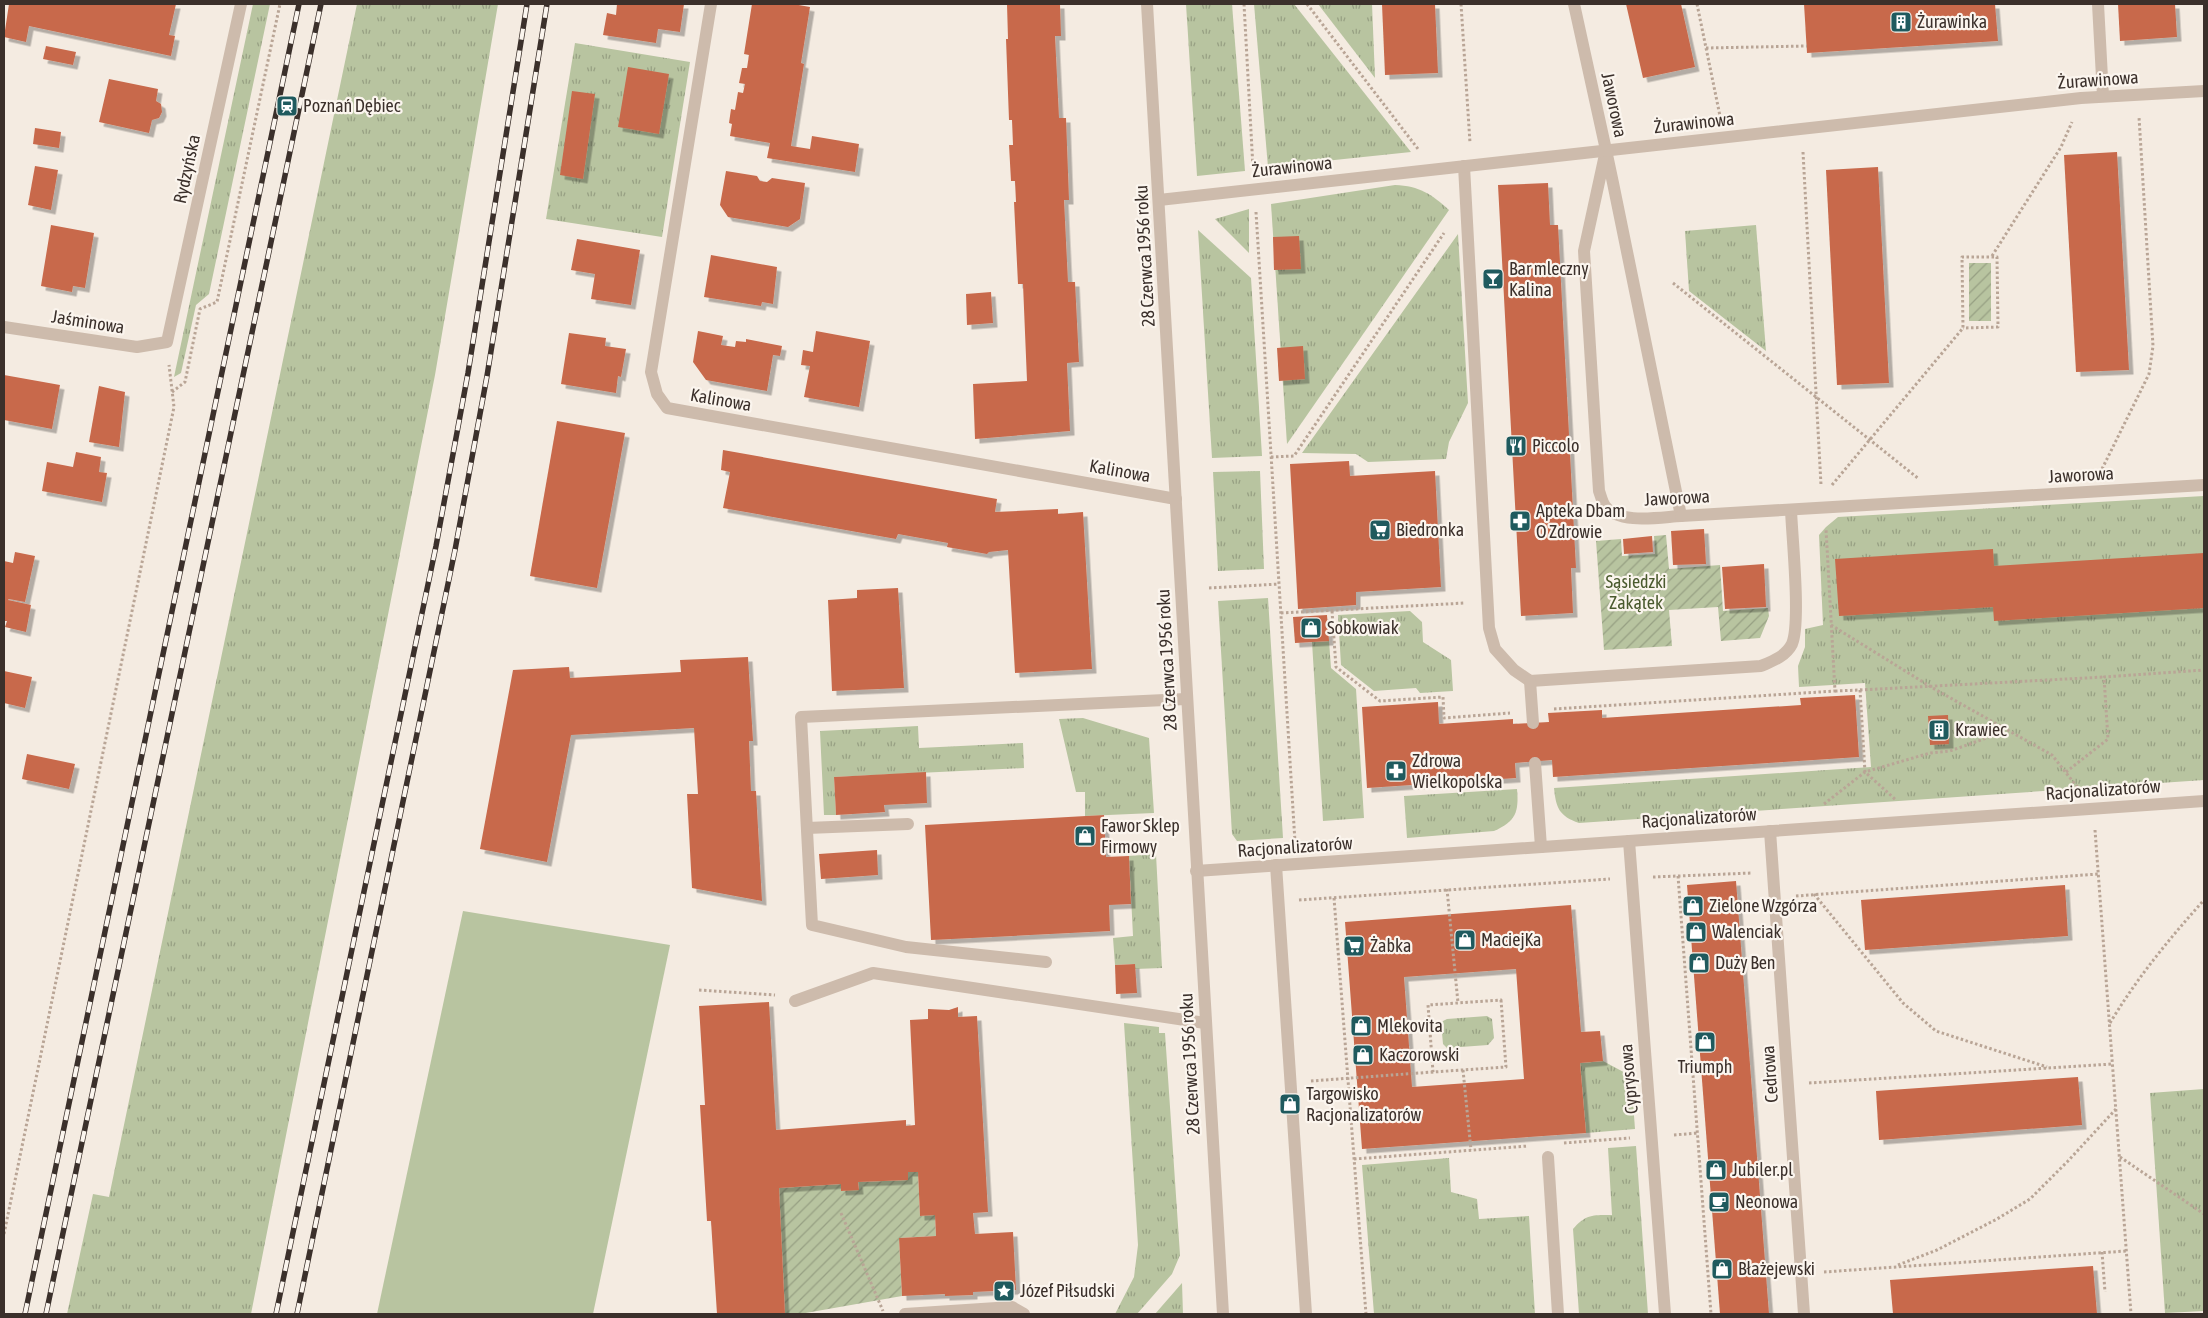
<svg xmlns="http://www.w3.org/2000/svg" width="2208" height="1318" font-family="'Asap Condensed',sans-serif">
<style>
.grass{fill:url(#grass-tufts)}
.garden{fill:url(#garden-furrows)}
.pitch{fill:#b8c4a0}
.building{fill:#c8694b;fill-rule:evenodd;filter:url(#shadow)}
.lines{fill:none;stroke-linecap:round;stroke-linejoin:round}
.path{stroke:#b9a596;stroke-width:3;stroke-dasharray:2.5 2.5;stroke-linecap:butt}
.service{stroke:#cdbbac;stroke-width:12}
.minor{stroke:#cdbbac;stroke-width:12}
.tertiary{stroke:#cdbbac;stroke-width:12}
.rail-casing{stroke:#3b302b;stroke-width:5.5}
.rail{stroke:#fbf5ee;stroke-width:4;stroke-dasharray:11;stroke-linecap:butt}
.labels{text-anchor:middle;stroke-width:4.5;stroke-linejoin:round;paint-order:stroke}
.poi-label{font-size:18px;fill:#3b302b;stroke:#fbf5ee;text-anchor:start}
.street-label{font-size:18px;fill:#3b302b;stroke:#fbf5ee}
.park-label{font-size:18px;fill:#4a5a2e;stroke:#fbf5ee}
</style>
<defs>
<pattern id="grass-tufts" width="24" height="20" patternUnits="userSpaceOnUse" patternTransform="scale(1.25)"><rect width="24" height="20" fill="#b8c4a0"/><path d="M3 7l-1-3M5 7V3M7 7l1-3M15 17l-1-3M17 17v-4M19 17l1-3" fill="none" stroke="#97a083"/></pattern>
<pattern id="garden-furrows" width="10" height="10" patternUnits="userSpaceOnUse" patternTransform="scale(1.25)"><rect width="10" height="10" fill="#b8c4a0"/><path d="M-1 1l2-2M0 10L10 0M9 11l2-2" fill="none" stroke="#97a083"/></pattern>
<filter id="shadow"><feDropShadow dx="4.5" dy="4.5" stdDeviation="0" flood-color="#0004"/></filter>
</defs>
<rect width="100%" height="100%" fill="#f4ebe1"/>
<g class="grass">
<path d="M253,4H270L209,294L196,305L181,373L174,377Z"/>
<path d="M357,4H498L435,375L251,1314H67L93,1194L109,1197Z"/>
<path d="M1186,4H1232L1245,171L1197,176Z"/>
<path d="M1254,4H1294L1411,152L1268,167Z"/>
<path d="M1318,4H1372L1375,78Z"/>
<path d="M575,43L690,62L662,237L546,219Z"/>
<path d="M1395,185C1420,186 1431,194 1449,210L1287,444L1271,204Z"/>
<path d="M1249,209V253L1215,219Z"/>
<path d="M1756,225L1766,351L1689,291L1685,231Z"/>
<path d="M1198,230L1251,278L1262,456L1212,458Z"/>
<path d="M1458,234L1468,403L1449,442L1446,459L1368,462L1356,454L1302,453Z"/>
<path d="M1260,471L1264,569L1218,571L1213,472Z"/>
<path d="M2204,496V780L1579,823C1559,816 1556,808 1554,788L1871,767L1865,683L1799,687L1798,666L1805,647V629L1823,625L1819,535L1826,527L1838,517Z"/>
<path d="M1268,598L1283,838L1237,841L1232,834L1218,601Z"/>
<path d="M1410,611L1422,622L1423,642L1451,660L1453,691L1420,693L1416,688L1374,691L1341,665L1338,615Z"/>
<path d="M1329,641L1331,668L1356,689L1364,818L1323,821L1312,642Z"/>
<path d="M1083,718L1149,738L1154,813L1085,816V792H1076L1059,719Z"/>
<path d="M918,726L919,748L1023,743L1024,768L834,777L836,815H824L820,731Z"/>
<path d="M1517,789C1519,812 1516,821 1494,831L1407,838L1404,796Z"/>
<path d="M1156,854L1162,968L1135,969V964L1115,965L1113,938L1133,936L1129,856Z"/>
<path d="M1487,1016L1492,1019L1494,1038L1488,1045L1447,1048L1443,1044L1441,1022L1447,1019Z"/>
<path d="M1124,1023L1159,1027V1033H1165L1180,1255L1172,1274L1137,1314H1115L1134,1277L1138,1245Z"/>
<path d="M1603,1061L1631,1076L1635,1129L1586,1133L1580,1063Z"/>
<path d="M2204,1089V1311L2165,1313L2150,1093Z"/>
<path d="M1636,1146L1648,1314H1579L1573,1229C1586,1214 1593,1215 1612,1215L1608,1148Z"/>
<path d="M1449,1158L1451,1192L1477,1199L1479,1219L1529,1216L1535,1314H1374L1362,1165Z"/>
<path d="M1182,1283L1183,1314H1155Z"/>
</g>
<g class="garden">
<rect x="1969" y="263" width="22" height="58"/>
<path d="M1666,535L1669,569L1720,565L1723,611L1768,608L1769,616L1760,638L1721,641L1718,607L1669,610L1672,646L1604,650L1596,541L1621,539L1622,556L1655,554L1654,536Z"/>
<path d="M908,1172H918L920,1216L935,1215L936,1236L899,1238L902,1296L800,1314H785L779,1188L841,1184V1191L859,1189L858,1182L908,1180Z"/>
</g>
<path class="pitch" d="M463,911L670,945L593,1314H377Z"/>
<g class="building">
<path d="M9,4H176L169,35L175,36L171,56L29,26L26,42L4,37Z"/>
<path d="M617,4H684L680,32L658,29L656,43L603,35L607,13L616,15Z"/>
<path d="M752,4H793L810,7L801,63L804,64L791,146L810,149L812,136L859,144L855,172L767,158L770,143L730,136L732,124L729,123L731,109L735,110L738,92L743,93L745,84L739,83L742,68H747L749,55L744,54Z"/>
<path d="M1007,4H1060L1061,36H1055L1059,118H1066L1069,200H1064L1068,282H1075L1079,362L1067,363L1070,431L975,439L973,384L1027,381L1023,284H1018L1014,202H1016L1015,181H1011L1009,145H1013L1012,120H1009L1006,39H1008Z"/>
<path d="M1382,4H1435L1438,73L1385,75Z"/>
<path d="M1626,4H1681L1695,67L1643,78Z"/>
<path d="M1804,4H1995L1998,41L1807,53Z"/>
<path d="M2118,4H2175L2177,37L2120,41Z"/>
<path d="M46,46L76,52L73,65L43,59Z"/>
<path d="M628,67L669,74L659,134L618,127Z"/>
<path d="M109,79L158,89L156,101L161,104L162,112L159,118L152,120L149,133L99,122Z"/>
<path d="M572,91L595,94L583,179L560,175Z"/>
<path d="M35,128L61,132L59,148L33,144Z"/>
<path d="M2117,152L2129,370L2076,372L2064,155Z"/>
<path d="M35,166L58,170L51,210L28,205Z"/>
<path d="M1878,167L1889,383L1837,385L1826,170Z"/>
<path d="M726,171L757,176L760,181L767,182L772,178L805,183L800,219L788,227L728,217L720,205Z"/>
<path d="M1548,183L1550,225H1558L1576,568H1571L1573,613L1521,616L1498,185Z"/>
<path d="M51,225L94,233L85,288L73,286L72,292L41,286Z"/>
<path d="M1299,236L1301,269L1274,270L1273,237Z"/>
<path d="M577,239L640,250L631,305L591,299L595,274L571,270Z"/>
<path d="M711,255L777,267L773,304L762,302L761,306L704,297Z"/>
<path d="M991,292L993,323L967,325L966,294Z"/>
<path d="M698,331L723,336L721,345L735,347L736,341L746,342V339L782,346L780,356L773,355L767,391L706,380L693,362Z"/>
<path d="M816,331L870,341L859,407L804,397L810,366L801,365L803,350L813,352Z"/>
<path d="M569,333L606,338L605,346L626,349L621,377L618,376L616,393L561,384Z"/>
<path d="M1303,346L1305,379L1279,381L1277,348Z"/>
<path d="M4,375L60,385L52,429L4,420Z"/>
<path d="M99,386L125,392L119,447L89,442Z"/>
<path d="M557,421L625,433L597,588L530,576Z"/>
<path d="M723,450L997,499L995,512L1058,509V514L1083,512L1092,669L1015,673L1008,550L989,552L987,554L947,547L948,543L898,534L896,539L723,508L730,472L721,470Z"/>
<path d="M76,452L101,457L99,472L107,473L102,502L42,491L47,462L73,467Z"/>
<path d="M1349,461L1350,476L1435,471L1441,587L1356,592V605L1298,609L1290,464Z"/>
<path d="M1704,529L1706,564L1673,565L1671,531Z"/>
<path d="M1652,536L1653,552L1624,554L1623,539Z"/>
<path d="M1993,549L1994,566L2204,553V608L1994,621L1993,607L1839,616L1835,559Z"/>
<path d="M15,552L35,556L25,602L9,599L8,600L31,605L26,632L5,627L7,621H4V561L13,563Z"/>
<path d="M1764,564L1766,607L1725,609L1722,567Z"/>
<path d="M898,588L904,688L832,691L828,600L857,598V590Z"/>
<path d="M1327,615L1329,641L1295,643L1293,617Z"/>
<path d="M748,657L753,741H749L751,791H756L762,901L692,888L687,794H698L694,728L571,735L547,862L480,849L513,670L569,667L570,678L681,672L680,660Z"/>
<path d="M4,671L32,677L25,708L4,703Z"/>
<path d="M1855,695L1859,757L1553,777L1552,760L1515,763L1516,778L1367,788L1362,707L1438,702L1439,724L1513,719V724L1549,722L1548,713L1602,710V718L1801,705L1800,698Z"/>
<path d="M1948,715L1949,744L1930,745L1928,716Z"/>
<path d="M27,754L75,764L69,789L22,779Z"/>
<path d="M926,772L927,803L884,805L885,812L836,815L834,777Z"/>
<path d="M1104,815L1106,857L1129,856L1131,904L1109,905L1110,931L931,940L925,825Z"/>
<path d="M877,850L878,875L821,879L819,854Z"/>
<path d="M1736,881L1769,1314H1720L1687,885Z"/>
<path d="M2065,885L2068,936L1865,950L1861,900Z"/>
<path d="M1571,905L1581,1032L1600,1031L1603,1061L1580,1063L1586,1133L1362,1149L1345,922ZM1516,969L1524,1079L1412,1087L1404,977Z"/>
<path d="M1135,964L1137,993L1116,994L1115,965Z"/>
<path d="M769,1002L776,1130L906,1120V1126L915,1125L910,1020L928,1019V1009L949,1010L958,1007V1017L977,1016L988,1212L973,1213L975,1234L1013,1232L1016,1290L973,1292V1295L945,1296V1294L902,1296L899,1238L936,1236L935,1215L920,1216L918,1172H908V1180L858,1182L859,1190L841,1191V1184L779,1188L785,1314H717L711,1221H707L700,1105H705L699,1006Z"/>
<path d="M2078,1077L2082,1125L1879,1140L1876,1091Z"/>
<path d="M2093,1266L2097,1314H1893L1890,1280Z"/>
</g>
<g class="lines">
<g class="path">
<path d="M1244,4L1253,168"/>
<path d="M1307,4L1418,149"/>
<path d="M1461,4L1470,143"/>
<path d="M1697,4L1720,116"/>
<path d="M1706,48L1807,46"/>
<path d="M1803,152L1821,485"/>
<path d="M1256,212L1295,842"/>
<path d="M1992,256L2061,147L2072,122"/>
<path d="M1673,283L1919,479"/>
<path d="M172,392L185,382L200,309L217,302L280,4"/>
<path d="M1271,457L1294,456L1444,233"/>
<path d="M2102,469L2149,374L2153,346L2139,117"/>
<path d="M1832,485L1963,328L1962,257H1997L1998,327L1963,328"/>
<path d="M1209,588L1279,584"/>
<path d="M1332,611L1336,667L1380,701L1443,697L1444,718L1510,713"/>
<path d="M1281,613L1465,603"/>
<path d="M1831,625L1931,687L2052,755L2078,788"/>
<path d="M1860,690L2104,677"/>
<path d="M1835,691L1860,690L1865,772L1896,800"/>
<path d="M1554,709L1835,691L1826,529"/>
<path d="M2066,772L2108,739L2104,677L2204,670"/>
<path d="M1824,804L1865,772L1930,753L1950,751L2006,731"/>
<path d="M2095,830L2131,1314"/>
<path d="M1678,876L1711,1314"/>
<path d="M1653,877L1752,873"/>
<path d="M1447,889L1458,1003"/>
<path d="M1814,894L1903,1003L1936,1031L2047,1067"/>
<path d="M1796,896L2098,874"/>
<path d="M1334,898L1366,1314"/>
<path d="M1299,900L1610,879"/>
<path d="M699,990L775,995"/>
<path d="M1501,1000L1506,1067L1433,1072L1428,1005Z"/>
<path d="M2110,1023C2137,978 2169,939 2204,900"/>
<path d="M1463,1070L1471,1150"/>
<path d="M1311,1081L1433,1072"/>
<path d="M1809,1083L2112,1064"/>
<path d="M1674,1135L1698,1133"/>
<path d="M1564,1143L1630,1138"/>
<path d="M2120,1157L2204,1214"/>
<path d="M1354,1159L1528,1146"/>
<path d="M841,1213L883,1311"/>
<path d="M4,1234L174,407L169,365"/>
<path d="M2102,1252L2105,1292"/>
<path d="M1898,1265L1937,1250L1997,1219L2030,1199L2068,1161L2116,1109"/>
<path d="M1824,1272L2126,1251"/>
</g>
<g class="service">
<path d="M1606,150L1613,183L1681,516C1661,517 1619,525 1605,506C1602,502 1601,496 1599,491L1584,251Z"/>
<path d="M1464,166L1489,628L1495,649L1514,670L1530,681L1761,666C1773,661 1786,656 1792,644C1801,623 1792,537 1791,510"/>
<path d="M4,327L137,347L167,342L241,4"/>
<path d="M1530,681L1533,723"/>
<path d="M1535,763L1541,847"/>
<path d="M807,828L908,824"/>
<path d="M1276,865L1306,1314"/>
<path d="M1046,962L906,947L812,925L801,717L1186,699"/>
<path d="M795,1001L873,973L1205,1023"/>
<path d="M1548,1157L1558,1314"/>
<path d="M905,1314L1012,1307L1024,1314"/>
</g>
<g class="minor">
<path d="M711,4L651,372L657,394L667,408L1176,499"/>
<path d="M1574,4L1606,150"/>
<path d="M2098,4L2103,96"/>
<path d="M1159,200L2081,98L2204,91"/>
<path d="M1681,516L2204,485"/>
<path d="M1770,831L1804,1314"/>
<path d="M1629,841L1665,1314"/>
<path d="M1196,871L2204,801"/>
</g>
<path class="tertiary" d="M1147,4L1223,1314"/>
<g class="rail-casing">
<g id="rail">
<path d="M25,1314L299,4"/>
<path d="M46,1314L321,4"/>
<path d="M276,1314L436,546L468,373L527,4"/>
<path d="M297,1314L455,550L487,376L547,4"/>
</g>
</g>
<use href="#rail" class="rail"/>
</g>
<defs>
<g id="building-square" transform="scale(1.125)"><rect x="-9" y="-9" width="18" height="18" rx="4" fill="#1f5a5e" stroke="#fbf5ee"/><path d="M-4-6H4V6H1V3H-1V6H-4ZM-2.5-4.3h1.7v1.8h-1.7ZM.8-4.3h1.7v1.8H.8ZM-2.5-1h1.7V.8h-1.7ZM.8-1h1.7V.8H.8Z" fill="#fff"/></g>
<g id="station-square" transform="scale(1.125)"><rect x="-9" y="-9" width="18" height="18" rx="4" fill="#1f5a5e" stroke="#fbf5ee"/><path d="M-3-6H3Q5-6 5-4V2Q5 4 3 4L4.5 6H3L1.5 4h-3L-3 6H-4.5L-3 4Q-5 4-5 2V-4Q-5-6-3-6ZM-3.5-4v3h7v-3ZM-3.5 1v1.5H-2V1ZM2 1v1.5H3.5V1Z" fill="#fff"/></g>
<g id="bar-square" transform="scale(1.125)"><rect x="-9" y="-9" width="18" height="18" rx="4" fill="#1f5a5e" stroke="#fbf5ee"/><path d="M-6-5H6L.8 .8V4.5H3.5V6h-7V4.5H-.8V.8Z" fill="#fff"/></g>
<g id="restaurant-square" transform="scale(1.125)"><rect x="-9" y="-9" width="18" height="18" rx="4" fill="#1f5a5e" stroke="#fbf5ee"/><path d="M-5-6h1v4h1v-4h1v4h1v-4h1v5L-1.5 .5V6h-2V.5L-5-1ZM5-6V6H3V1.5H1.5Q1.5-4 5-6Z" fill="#fff"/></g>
<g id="pharmacy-square" transform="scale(1.125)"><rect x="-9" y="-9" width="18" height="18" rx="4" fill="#1f5a5e" stroke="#fbf5ee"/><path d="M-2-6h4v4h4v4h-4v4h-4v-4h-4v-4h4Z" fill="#fff"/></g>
<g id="supermarket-square" transform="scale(1.125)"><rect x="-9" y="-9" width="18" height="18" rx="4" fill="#1f5a5e" stroke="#fbf5ee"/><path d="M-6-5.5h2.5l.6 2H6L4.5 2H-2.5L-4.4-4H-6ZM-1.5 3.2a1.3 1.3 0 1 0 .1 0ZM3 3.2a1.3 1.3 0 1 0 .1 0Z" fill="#fff"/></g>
<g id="shop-square" transform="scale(1.125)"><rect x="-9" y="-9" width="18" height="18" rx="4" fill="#1f5a5e" stroke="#fbf5ee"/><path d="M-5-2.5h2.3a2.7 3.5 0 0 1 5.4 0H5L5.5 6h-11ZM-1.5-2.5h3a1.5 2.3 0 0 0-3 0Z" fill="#fff"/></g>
<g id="cafe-square" transform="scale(1.125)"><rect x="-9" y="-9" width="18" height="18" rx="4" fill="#1f5a5e" stroke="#fbf5ee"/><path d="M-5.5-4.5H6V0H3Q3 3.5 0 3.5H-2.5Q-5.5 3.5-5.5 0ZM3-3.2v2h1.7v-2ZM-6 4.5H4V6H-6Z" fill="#fff"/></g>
<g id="sight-square" transform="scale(1.125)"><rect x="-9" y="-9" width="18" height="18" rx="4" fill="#1f5a5e" stroke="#fbf5ee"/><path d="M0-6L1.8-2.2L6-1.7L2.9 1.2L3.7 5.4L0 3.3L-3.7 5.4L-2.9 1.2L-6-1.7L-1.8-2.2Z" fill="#fff"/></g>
</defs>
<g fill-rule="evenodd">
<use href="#building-square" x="1901" y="22"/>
<use href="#station-square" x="287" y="106"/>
<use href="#bar-square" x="1493" y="279"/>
<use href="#restaurant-square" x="1516" y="446"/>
<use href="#pharmacy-square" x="1520" y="521"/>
<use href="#supermarket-square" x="1380" y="530"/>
<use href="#shop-square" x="1311" y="628"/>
<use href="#building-square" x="1939" y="730"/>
<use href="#pharmacy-square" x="1396" y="771"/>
<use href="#shop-square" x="1085" y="836"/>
<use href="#shop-square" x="1693" y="906"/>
<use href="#shop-square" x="1696" y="932"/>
<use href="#shop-square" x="1465" y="940"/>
<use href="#supermarket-square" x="1354" y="946"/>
<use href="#shop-square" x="1699" y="963"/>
<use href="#shop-square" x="1361" y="1026"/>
<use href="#shop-square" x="1705" y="1042"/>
<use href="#shop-square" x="1363" y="1055"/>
<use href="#shop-square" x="1290" y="1104"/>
<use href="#shop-square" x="1716" y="1170"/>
<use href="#cafe-square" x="1719" y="1202"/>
<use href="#shop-square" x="1722" y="1269"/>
<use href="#sight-square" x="1004" y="1291"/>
</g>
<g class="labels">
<g class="poi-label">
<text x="1917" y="28">Żurawinka</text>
<text x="303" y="112">Poznań Dębiec</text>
<text x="1509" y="275">Bar mleczny<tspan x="1509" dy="21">Kalina</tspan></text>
<text x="1532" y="452">Piccolo</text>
<text x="1536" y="517">Apteka Dbam<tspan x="1536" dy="21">O Zdrowie</tspan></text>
<text x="1396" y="536">Biedronka</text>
<text x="1327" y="634">Sobkowiak</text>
<text x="1955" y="736">Krawiec</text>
<text x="1412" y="767">Zdrowa<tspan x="1412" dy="21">Wielkopolska</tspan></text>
<text x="1101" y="832">Fawor Sklep<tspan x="1101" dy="21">Firmowy</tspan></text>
<text x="1709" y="912">Zielone Wzgórza</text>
<text x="1712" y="938">Walenciak</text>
<text x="1481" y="946">MaciejKa</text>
<text x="1370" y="952">Żabka</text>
<text x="1715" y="969">Duży Ben</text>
<text x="1377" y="1032">Mlekovita</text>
<text x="1379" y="1061">Kaczorowski</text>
<text x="1705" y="1073" text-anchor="middle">Triumph</text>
<text x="1306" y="1100">Targowisko<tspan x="1306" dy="21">Racjonalizatorów</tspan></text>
<text x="1732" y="1176">Jubiler.pl</text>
<text x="1735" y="1208">Neonowa</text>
<text x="1738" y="1275">Błażejewski</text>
<text x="1020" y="1297">Józef Piłsudski</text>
</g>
<g class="street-label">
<text transform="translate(2098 80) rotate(-4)" y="6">Żurawinowa</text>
<text transform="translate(1614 105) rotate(78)" y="6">Jaworowa</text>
<text transform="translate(1694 123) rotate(-6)" y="6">Żurawinowa</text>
<text transform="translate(1292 167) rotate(-6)" y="6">Żurawinowa</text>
<text transform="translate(187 169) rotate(-78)" y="6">Rydzyńska</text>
<text transform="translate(1145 256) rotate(-93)" y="6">28 Czerwca 1956 roku</text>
<text transform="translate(88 322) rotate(9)" y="6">Jaśminowa</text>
<text transform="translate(721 400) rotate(10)" y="6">Kalinowa</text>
<text transform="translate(1120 471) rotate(10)" y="6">Kalinowa</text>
<text transform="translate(2081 475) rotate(-3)" y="6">Jaworowa</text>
<text transform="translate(1677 498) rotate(-3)" y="6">Jaworowa</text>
<text transform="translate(1167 660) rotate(-93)" y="6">28 Czerwca 1956 roku</text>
<text transform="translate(2103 790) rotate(-4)" y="6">Racjonalizatorów</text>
<text transform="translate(1699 818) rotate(-4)" y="6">Racjonalizatorów</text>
<text transform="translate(1295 847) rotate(-4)" y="6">Racjonalizatorów</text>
<text transform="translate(1190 1064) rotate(-93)" y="6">28 Czerwca 1956 roku</text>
<text transform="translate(1770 1074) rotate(-94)" y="6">Cedrowa</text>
<text transform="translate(1629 1079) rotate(-95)" y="6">Cyprysowa</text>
</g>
<g class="park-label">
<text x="1636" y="588">Sąsiedzki<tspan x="1636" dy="21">Zakątek</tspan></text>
</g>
</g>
<rect width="2208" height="1318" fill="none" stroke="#3b302b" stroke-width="10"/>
</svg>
